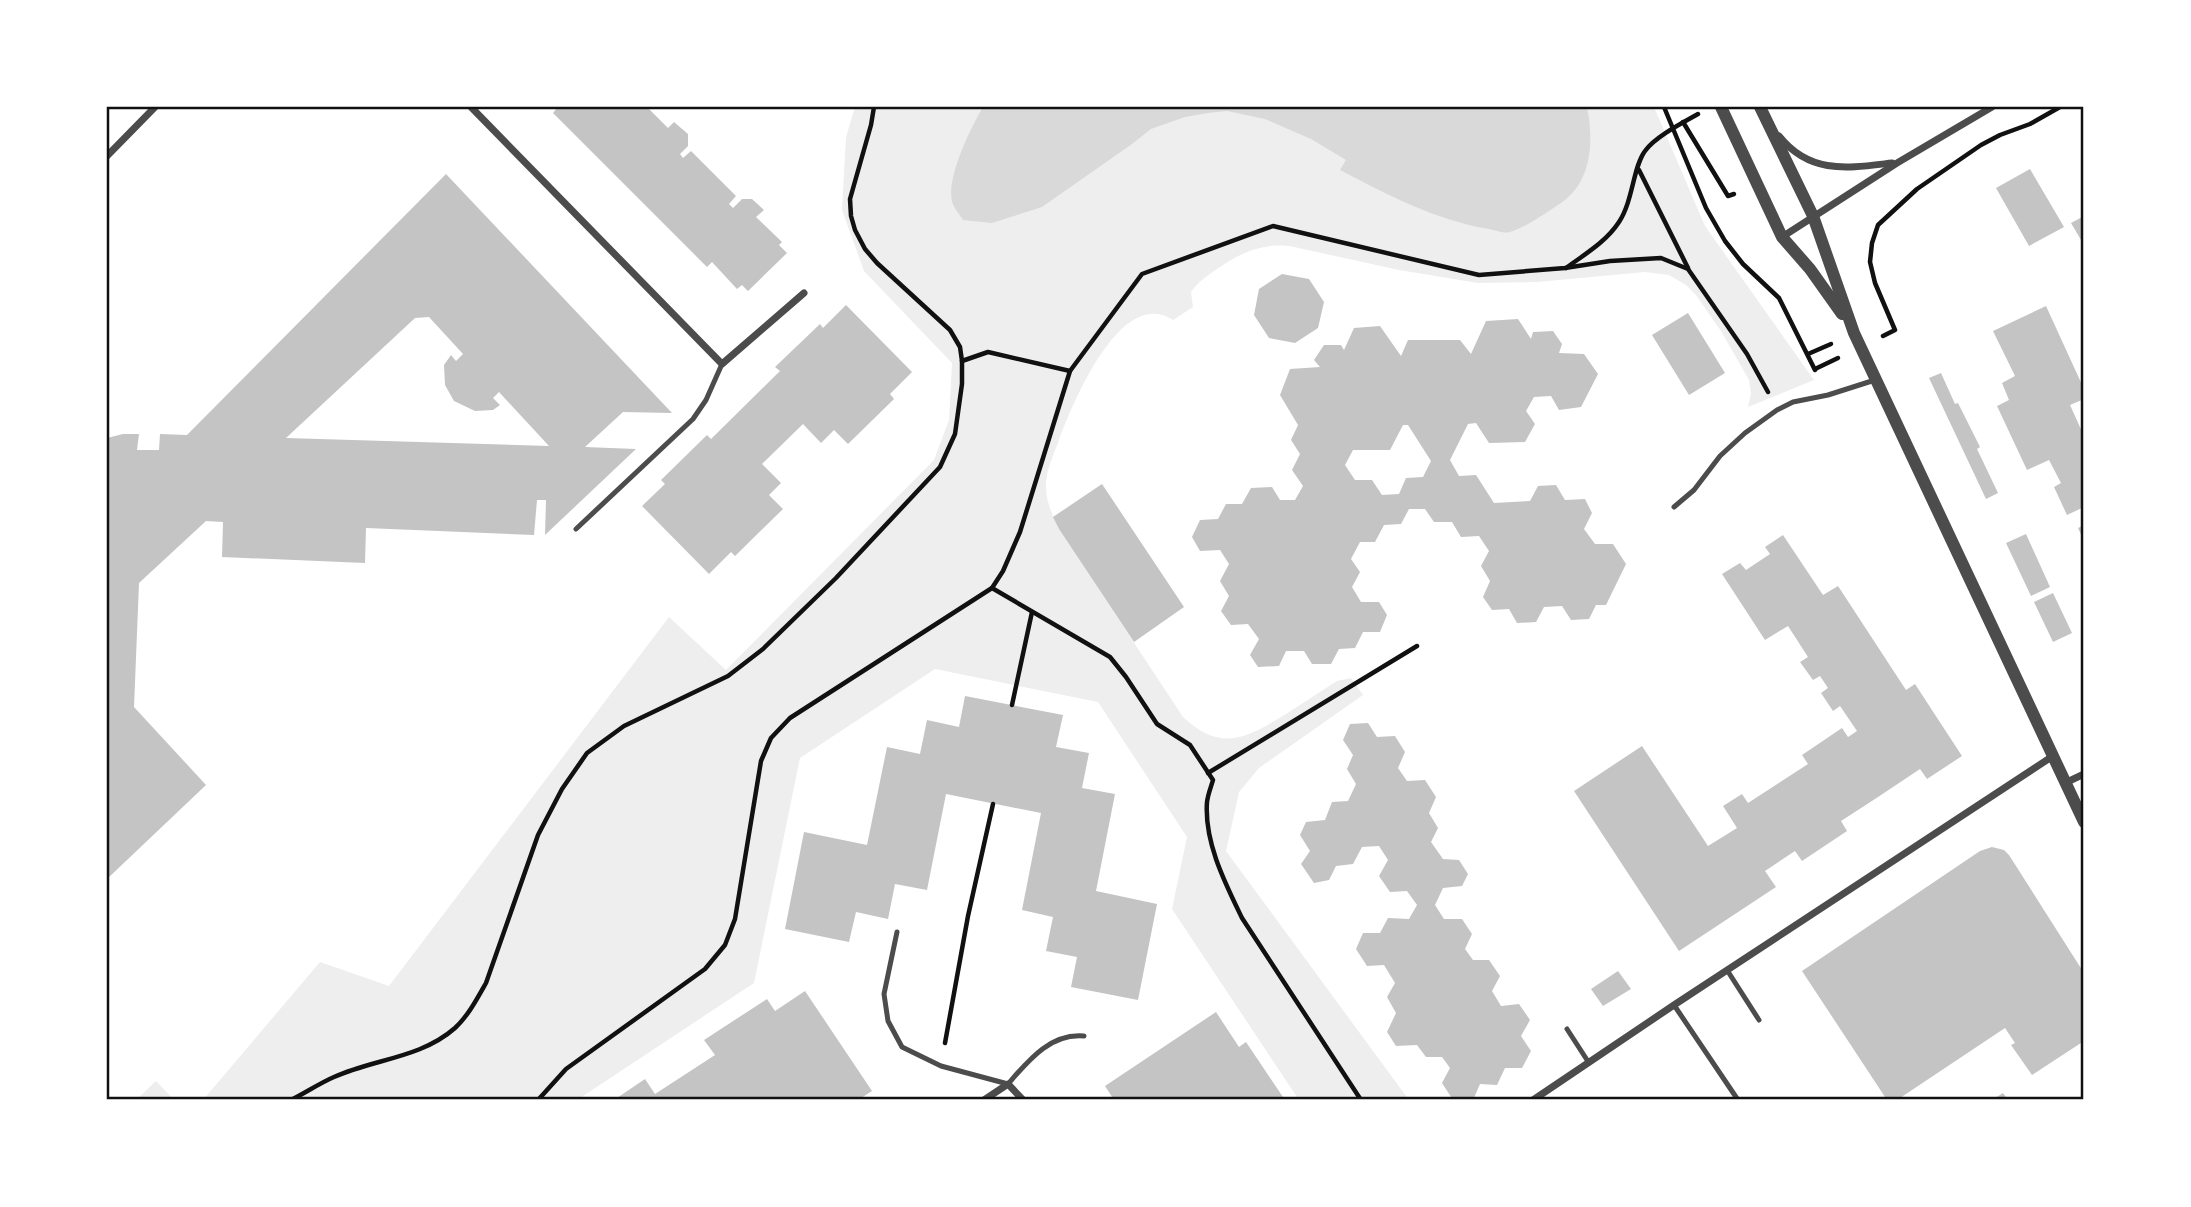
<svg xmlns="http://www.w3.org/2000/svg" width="2191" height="1207" font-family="Barlow,sans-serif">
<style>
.green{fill:#eee}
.water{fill:#d9d9d9}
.building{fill:#c4c4c4;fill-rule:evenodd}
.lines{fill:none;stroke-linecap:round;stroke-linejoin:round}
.path{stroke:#111;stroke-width:4.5}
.service{stroke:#4c4c4c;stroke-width:5}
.minor{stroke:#4c4c4c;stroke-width:7}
.tertiary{stroke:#4c4c4c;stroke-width:12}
.neatline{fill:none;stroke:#111;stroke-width:2.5}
</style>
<rect width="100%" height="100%" fill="#fff"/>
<g class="green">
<path d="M855,107H1654L1705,226L1814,380L1748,407L1751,393L1749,380L1721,331L1696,295L1686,285L1669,275L1645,272L1537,282L1478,283L1399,270L1294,247C1265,242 1244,251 1220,267C1208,275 1199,281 1191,292L1193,307L1173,320C1121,286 1074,401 1060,437C1055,452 1047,467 1046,483C1045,500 1052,514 1059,529L1183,717C1221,753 1247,738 1286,714C1303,703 1320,692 1337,681L1351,678L1363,695L1259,768L1239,792L1226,851L1409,1100H1299L1172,909L1187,837L1098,702L935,669L800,758L754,983L577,1100H203L320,962L389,986L669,617L726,670L934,460L949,420L952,363L864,271L842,210L846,137Z"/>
<path d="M156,1081L174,1100H136Z"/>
</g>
<path class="water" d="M983,107H1587C1594,141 1592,182 1561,203C1549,211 1523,229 1510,232C1504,234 1495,230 1489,229C1435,220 1388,195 1340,170L1346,160L1311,139L1265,119L1227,111L1208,113L1185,117L1151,129L1132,144L1042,207L992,223L963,220C960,215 953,207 952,201C946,178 971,127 983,107Z"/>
<g class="building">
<path d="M556,107H647L668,128L674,122L688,134V146L680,154L683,158L691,151L736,196L729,204L733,208L742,199H752L764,210L756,217L782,242L779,245L787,253L748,291L742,285L737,289L712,262L707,267L553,113L557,108Z"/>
<path d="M2030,169L2064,227L2029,246L1996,188Z"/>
<path d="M446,174L672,413L623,412L585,447L636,449L545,535L546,500H537L534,535L366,528L365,563L222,557L223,522L206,521L139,583L134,707L206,785L107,879V438L123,434H139L137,450H159L160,434L187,435ZM429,317L463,354L456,361L451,355L444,365L445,385L454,401L475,411L493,410L500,405L493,398L499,392L549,446L286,438L415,318Z"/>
<path d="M2084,216V245L2071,223Z"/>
<path d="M1282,274L1309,279L1324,302L1318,328L1295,343L1269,338L1254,315L1259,289Z"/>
<path d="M846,305L912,372L890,394L894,399L848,444L834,430L821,443L803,424L762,464L781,483L769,495L783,509L735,556L731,552L709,574L642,506L665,484L661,480L707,435L711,439L780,371L775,367L820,324L823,328Z"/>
<path d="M2046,306L2084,389V399L2070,405L2084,436V507L2067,515L2054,487L2061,483L2049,460L2027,470L1997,406L2009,400L2002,383L2015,376L1993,331Z"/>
<path d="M1688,313L1725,373L1689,395L1652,335Z"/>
<path d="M1518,319L1531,339L1533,332L1553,331L1562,344L1559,353L1584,354L1598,374L1581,407L1559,410L1551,396L1534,397L1526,411L1535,424L1525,442L1489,443L1476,423L1468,424L1450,460L1459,476L1476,475L1494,503L1530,501L1538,486L1556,485L1565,500L1585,499L1592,513L1584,529L1595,544H1613L1626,564L1606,605H1596L1589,619L1571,620L1562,606L1544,607L1536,622L1517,623L1509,609L1492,610L1483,597L1490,581L1481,566L1489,551L1479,536L1461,537L1452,522H1434L1425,509H1409L1401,524L1384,525L1375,542H1360L1351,559L1360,572L1352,587L1361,602H1379L1387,615L1380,632H1363L1355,648L1339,649L1331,664H1312L1304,651H1286L1279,666L1258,667L1250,655L1259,639L1248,624L1231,625L1221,611L1229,596L1220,581L1229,564L1220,550L1200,551L1192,537L1200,520L1218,519L1226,504H1242L1251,488L1272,487L1280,500H1295L1303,486L1292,470L1300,454L1291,440L1298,425L1280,395L1290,369L1320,367L1314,360L1324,345H1341L1344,350L1354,328L1380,326L1401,356L1408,340H1460L1471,354L1486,321ZM1403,425H1408L1431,461L1423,477L1406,478L1399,494L1382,495L1372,480H1355L1345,465L1353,450H1390Z"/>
<path d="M1941,373L1955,404L1958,403L1980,447L1977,449L1998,493L1986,499L1929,378Z"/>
<path d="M1102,484L1184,607L1134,642L1059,529L1053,517Z"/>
<path d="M2084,525V541L2078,528Z"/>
<path d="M2026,534L2050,587L2031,596L2006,543Z"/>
<path d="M1783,535L1823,595L1838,586L1906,690L1915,684L1962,756L1927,779L1920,769L1875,799L1841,821L1847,831L1802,861L1795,851L1765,871L1776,887L1679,951L1574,791L1642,746L1708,846L1737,828L1723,806L1742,794L1748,803L1808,764L1802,755L1842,728L1848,737L1857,731L1840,706L1833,711L1821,693L1828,688L1820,676L1813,680L1800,662L1808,657L1788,626L1765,640L1722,574L1740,563L1746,570L1770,554L1765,547Z"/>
<path d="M2053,593L2072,633L2053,642L2034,602Z"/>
<path d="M965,696L1063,715L1056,747L1089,753L1082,788L1115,794L1096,891L1157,904L1138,1000L1071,987L1077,957L1046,951L1053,917L1022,910L1041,813L946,794L927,890L895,884L888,919L856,912L849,942L785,929L804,832L867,845L887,747L920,754L927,720L959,727Z"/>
<path d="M1368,723L1377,737L1395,736L1405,752L1398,768L1407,781L1425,780L1436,797L1429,813L1438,828L1431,842L1443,859L1459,860L1468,874L1462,886L1443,888L1435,905L1444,919H1462L1472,934L1465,949L1473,960H1489L1500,976L1492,991L1501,1006L1519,1004L1530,1020L1521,1036L1531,1051L1522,1068H1505L1497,1085L1480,1084L1473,1100H1453L1442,1083L1450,1068L1442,1057H1426L1417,1045L1396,1046L1387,1032L1396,1013L1387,997L1395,983L1384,965L1367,966L1356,949L1363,933H1380L1388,918L1409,919L1417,905L1407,891L1390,892L1379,876L1388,860L1379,846L1362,847L1353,864L1336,866L1329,880L1314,883L1301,864L1310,851L1300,835L1306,822L1325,820L1332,802L1348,801L1356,784L1347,769L1353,755L1343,740L1350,724Z"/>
<path d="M1992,847L2004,850L2009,855L2084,973V1041L2032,1075L2011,1045L2015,1043L2005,1028L1897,1100H1887L1802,971L1980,851Z"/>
<path d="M1618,971L1631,989L1603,1006L1591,989Z"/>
<path d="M805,991L872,1091L858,1100H614L645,1079L655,1094L715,1055L704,1040L767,999L775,1011Z"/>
<path d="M1216,1012L1239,1047L1246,1042L1285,1100H1114L1105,1086Z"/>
<path d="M2003,1093L2008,1100H1992Z"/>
</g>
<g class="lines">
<g class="path">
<path d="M1664,107L1706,208L1725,241L1743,264L1779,298L1815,370"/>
<path d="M1683,122L1728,196L1734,194"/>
<path d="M1639,170L1688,268"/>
<path d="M1566,268C1585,254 1606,242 1619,222C1633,201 1633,167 1645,151C1655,137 1682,123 1698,114"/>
<path d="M1883,336L1895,330L1875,283L1870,262L1872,243L1878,225L1917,189L1981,145L2000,135L2030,124L2060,107"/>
<path d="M1808,354L1831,344"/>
<path d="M962,361L988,352L1070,371"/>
<path d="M1815,369L1838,358"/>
<path d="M992,588L1110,657L1126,677L1157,724L1190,745L1213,780C1211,787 1208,794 1207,802C1204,842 1225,883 1242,918L1361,1100"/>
<path d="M1012,705L1032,612"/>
<path d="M1208,773L1417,646"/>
<path d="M945,1043L968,916L993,804"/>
<path d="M291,1100C305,1093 320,1083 334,1077C374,1059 421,1058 455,1028C468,1016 477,999 486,983L538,835L562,789L587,753L624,726L728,676L763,649L836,578L940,467L955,434L962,384V361L960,347L950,330L877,263L865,249L855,230L851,216L850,199L871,125L874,107"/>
<path d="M538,1100L566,1069L705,969L725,945L735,919L761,761L771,738L790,718L992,588L1003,571L1020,532L1070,371L1142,274L1273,226L1479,275L1565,268L1610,261L1661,258L1688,269L1747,354L1768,392"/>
</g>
<g class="service">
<path d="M1674,507L1694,490L1720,456L1745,433L1777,410L1793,402L1828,395L1875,380"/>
<path d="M576,529L693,419L706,400L722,364"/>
<path d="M897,932L884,994L888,1021L902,1047L941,1066L1008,1084C1028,1061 1050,1033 1084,1036"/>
<path d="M1727,970L1759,1020"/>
<path d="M1674,1005L1738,1100"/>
<path d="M1567,1029L1589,1063"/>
</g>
<g class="minor">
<path d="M471,107L722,364L804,293"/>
<path d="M1779,136C1810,175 1848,168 1892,163"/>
<path d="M107,156L155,107"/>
<path d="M1782,237L1897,163L1992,107"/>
<path d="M2065,783L2084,774"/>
<path d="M984,1100L1008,1084L1023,1100"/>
<path d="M1533,1100L1674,1005L2053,756"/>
</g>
<g class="tertiary">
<path d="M1721,107L1782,237L1810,269L1842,314"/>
<path d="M1760,107L1813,216L1854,333L2084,822"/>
</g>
</g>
<rect width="2191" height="1207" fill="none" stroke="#ffffff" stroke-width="217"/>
<rect x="108" y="108" width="1974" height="990" class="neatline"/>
</svg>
